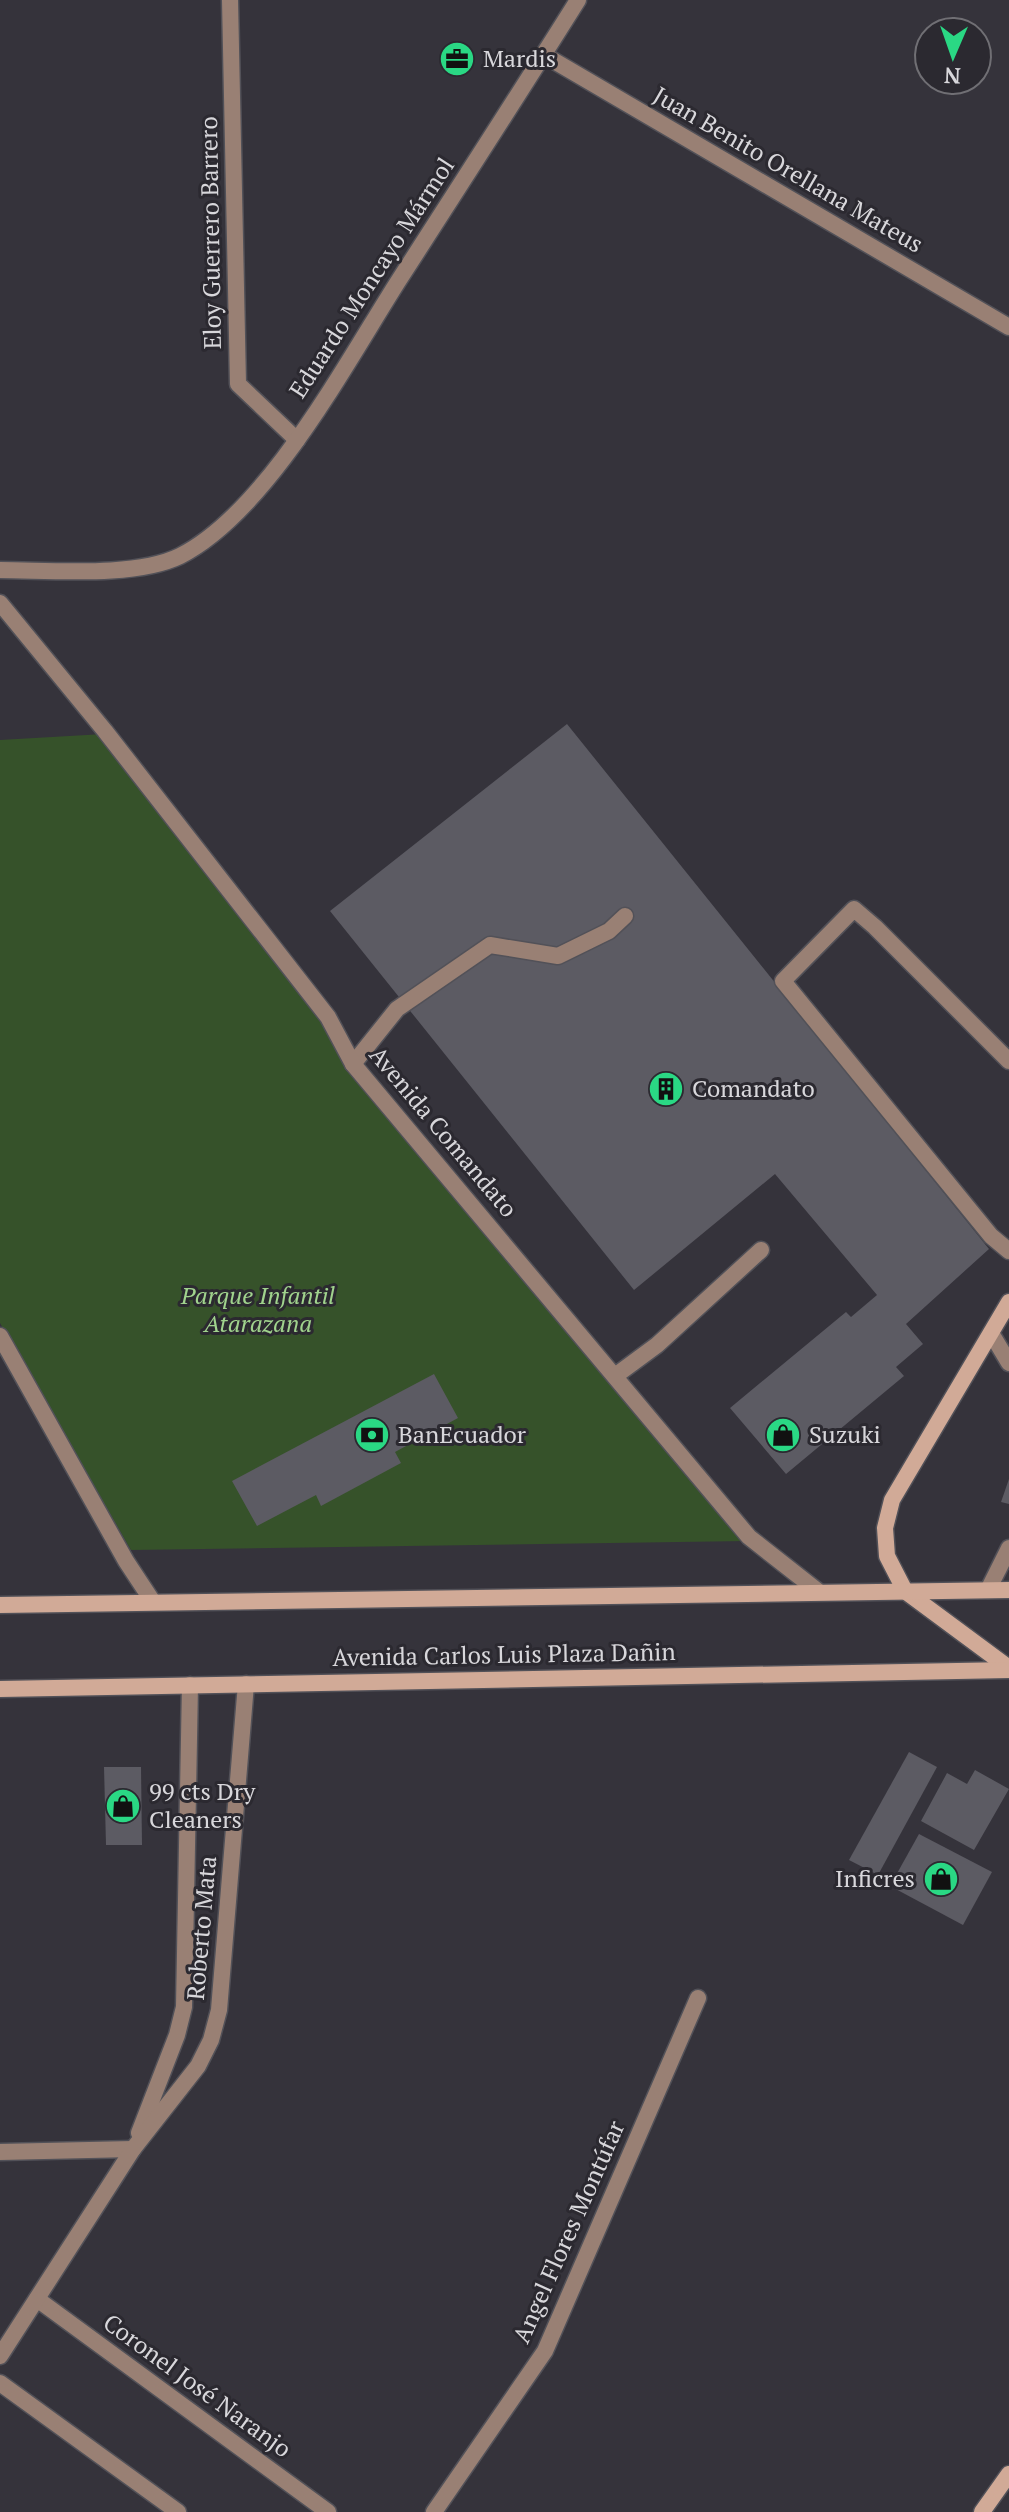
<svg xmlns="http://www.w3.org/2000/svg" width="1009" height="2512" font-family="'PT Serif',serif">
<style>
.green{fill:#36522a}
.building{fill:#5c5b63}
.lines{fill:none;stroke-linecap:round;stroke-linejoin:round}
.lane-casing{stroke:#525158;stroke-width:19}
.street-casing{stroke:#525158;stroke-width:19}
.secondary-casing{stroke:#525158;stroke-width:19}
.lane{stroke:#998074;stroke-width:16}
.street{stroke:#998074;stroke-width:16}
.secondary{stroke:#d1aa97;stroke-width:16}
.labels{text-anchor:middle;stroke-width:6;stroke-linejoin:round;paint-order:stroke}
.poi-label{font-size:24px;fill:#d8d7db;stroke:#2b2930;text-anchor:start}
.street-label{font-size:24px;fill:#d8d7db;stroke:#2b2930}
.park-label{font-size:24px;font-style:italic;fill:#a0d38d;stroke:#2b2930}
</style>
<rect width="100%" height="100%" fill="#35333b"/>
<path class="green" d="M104,734L328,1019L353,1064L747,1541L131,1550L0,1323V740Z"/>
<g class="building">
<path d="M567,724L989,1249L906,1324L923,1344L896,1367L904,1376L786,1474L730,1408L846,1312L851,1317L877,1295L775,1174L634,1290L330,911Z"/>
<path d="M434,1374L458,1418L395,1452L401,1463L321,1506L316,1495L257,1526L232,1481Z"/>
<path d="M1009,1479V1504L1001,1502Z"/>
<path d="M909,1752L937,1767L878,1875L849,1860Z"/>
<path d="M104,1767H141L142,1845H106Z"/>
<path d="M975,1770L1009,1789L974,1850L921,1821L947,1773L967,1784Z"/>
<path d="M919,1834L992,1872L963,1925L890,1886Z"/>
</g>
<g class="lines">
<g class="lane-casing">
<g id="lane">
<path d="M1009,1061L875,927L854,909L783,981L991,1236L1009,1251"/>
<path d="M353,1064L397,1009L490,945L558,956L609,931L625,916"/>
<path d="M991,1333L1009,1363"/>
<path d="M615,1376L657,1345L761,1250"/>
<path d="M988,1590L1009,1548"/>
</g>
</g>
<g class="street-casing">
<g id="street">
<path d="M230,0L238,384L297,440"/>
<path d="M544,55L1009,327"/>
<path d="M0,570C50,570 135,578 180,556C267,512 346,363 399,280C459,187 519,94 578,0"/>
<path d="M0,603L105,731L328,1017L353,1064L749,1537L819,1592"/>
<path d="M0,1336L126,1561L153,1602"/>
<path d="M139,2133L177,2035L184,2007L190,1685"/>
<path d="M0,2152L133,2149"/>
<path d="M37,2299L328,2512"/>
<path d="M0,2356L133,2149L198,2066L211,2040L219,2010L246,1684"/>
<path d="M0,2383L178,2512"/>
<path d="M434,2512L545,2351L698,1998"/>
</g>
</g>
<g class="secondary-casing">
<g id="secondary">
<path d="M1009,1302L892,1500L885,1528L887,1556L905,1591L1009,1668"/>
<path d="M0,1605L1009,1590"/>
<path d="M0,1689L1009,1670"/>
<path d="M982,2512L1009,2474"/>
</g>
</g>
<use href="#lane" class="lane"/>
<use href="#street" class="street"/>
<use href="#secondary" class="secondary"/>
</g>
<defs>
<g id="office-disc" transform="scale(1.8)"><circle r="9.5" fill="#2ad884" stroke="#2b2930"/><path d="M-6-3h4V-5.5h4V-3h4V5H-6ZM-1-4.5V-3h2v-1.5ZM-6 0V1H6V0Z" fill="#111"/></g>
<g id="building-disc" transform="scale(1.8)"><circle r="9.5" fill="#2ad884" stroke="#2b2930"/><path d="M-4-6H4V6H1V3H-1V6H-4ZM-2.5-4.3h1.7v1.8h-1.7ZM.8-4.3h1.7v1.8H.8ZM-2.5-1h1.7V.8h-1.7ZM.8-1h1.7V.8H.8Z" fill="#111"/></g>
<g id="bank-disc" transform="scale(1.8)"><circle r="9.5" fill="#2ad884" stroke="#2b2930"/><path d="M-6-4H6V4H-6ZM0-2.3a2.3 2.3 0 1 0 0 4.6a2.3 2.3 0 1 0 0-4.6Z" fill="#111"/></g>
<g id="shop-disc" transform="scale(1.8)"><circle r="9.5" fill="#2ad884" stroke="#2b2930"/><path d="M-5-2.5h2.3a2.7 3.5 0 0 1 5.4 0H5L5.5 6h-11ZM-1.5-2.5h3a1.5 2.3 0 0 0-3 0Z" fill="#111"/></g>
</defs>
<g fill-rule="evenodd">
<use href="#office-disc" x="457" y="59"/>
<use href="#building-disc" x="666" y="1089"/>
<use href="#bank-disc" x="372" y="1435"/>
<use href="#shop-disc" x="783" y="1435"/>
<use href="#shop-disc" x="123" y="1806"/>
<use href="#shop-disc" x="941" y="1879"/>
</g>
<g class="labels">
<g class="poi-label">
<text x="483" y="67">Mardis</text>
<text x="692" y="1097">Comandato</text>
<text x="398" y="1443">BanEcuador</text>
<text x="809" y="1443">Suzuki</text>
<text x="149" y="1800">99 cts Dry<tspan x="149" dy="28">Cleaners</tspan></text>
<text x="915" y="1887" text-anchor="end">Inficres</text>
</g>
<g class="street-label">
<text transform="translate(788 170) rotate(30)" y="8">Juan Benito Orellana Mateus</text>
<text transform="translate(211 233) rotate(-91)" y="8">Eloy Guerrero Barrero</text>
<text transform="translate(372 278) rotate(-57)" y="8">Eduardo Moncayo Mármol</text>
<text transform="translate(443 1132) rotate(50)" y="8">Avenida Comandato</text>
<text transform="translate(504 1655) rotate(-1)" y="8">Avenida Carlos Luis Plaza Dañin</text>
<text transform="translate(202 1928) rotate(-85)" y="8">Roberto Mata</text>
<text transform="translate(569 2232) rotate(-66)" y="8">Angel Flores Montúfar</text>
<text transform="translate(197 2386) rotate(36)" y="8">Coronel José Naranjo</text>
</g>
<g class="park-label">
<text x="258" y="1304">Parque Infantil<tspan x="258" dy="28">Atarazana</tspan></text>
</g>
</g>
<g transform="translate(953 56) rotate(182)"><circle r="38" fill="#2b2930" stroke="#706f74" stroke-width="2"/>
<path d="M0-6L14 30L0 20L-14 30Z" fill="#2ad884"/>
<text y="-12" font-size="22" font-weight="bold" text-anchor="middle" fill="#d8d7db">N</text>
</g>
</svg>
